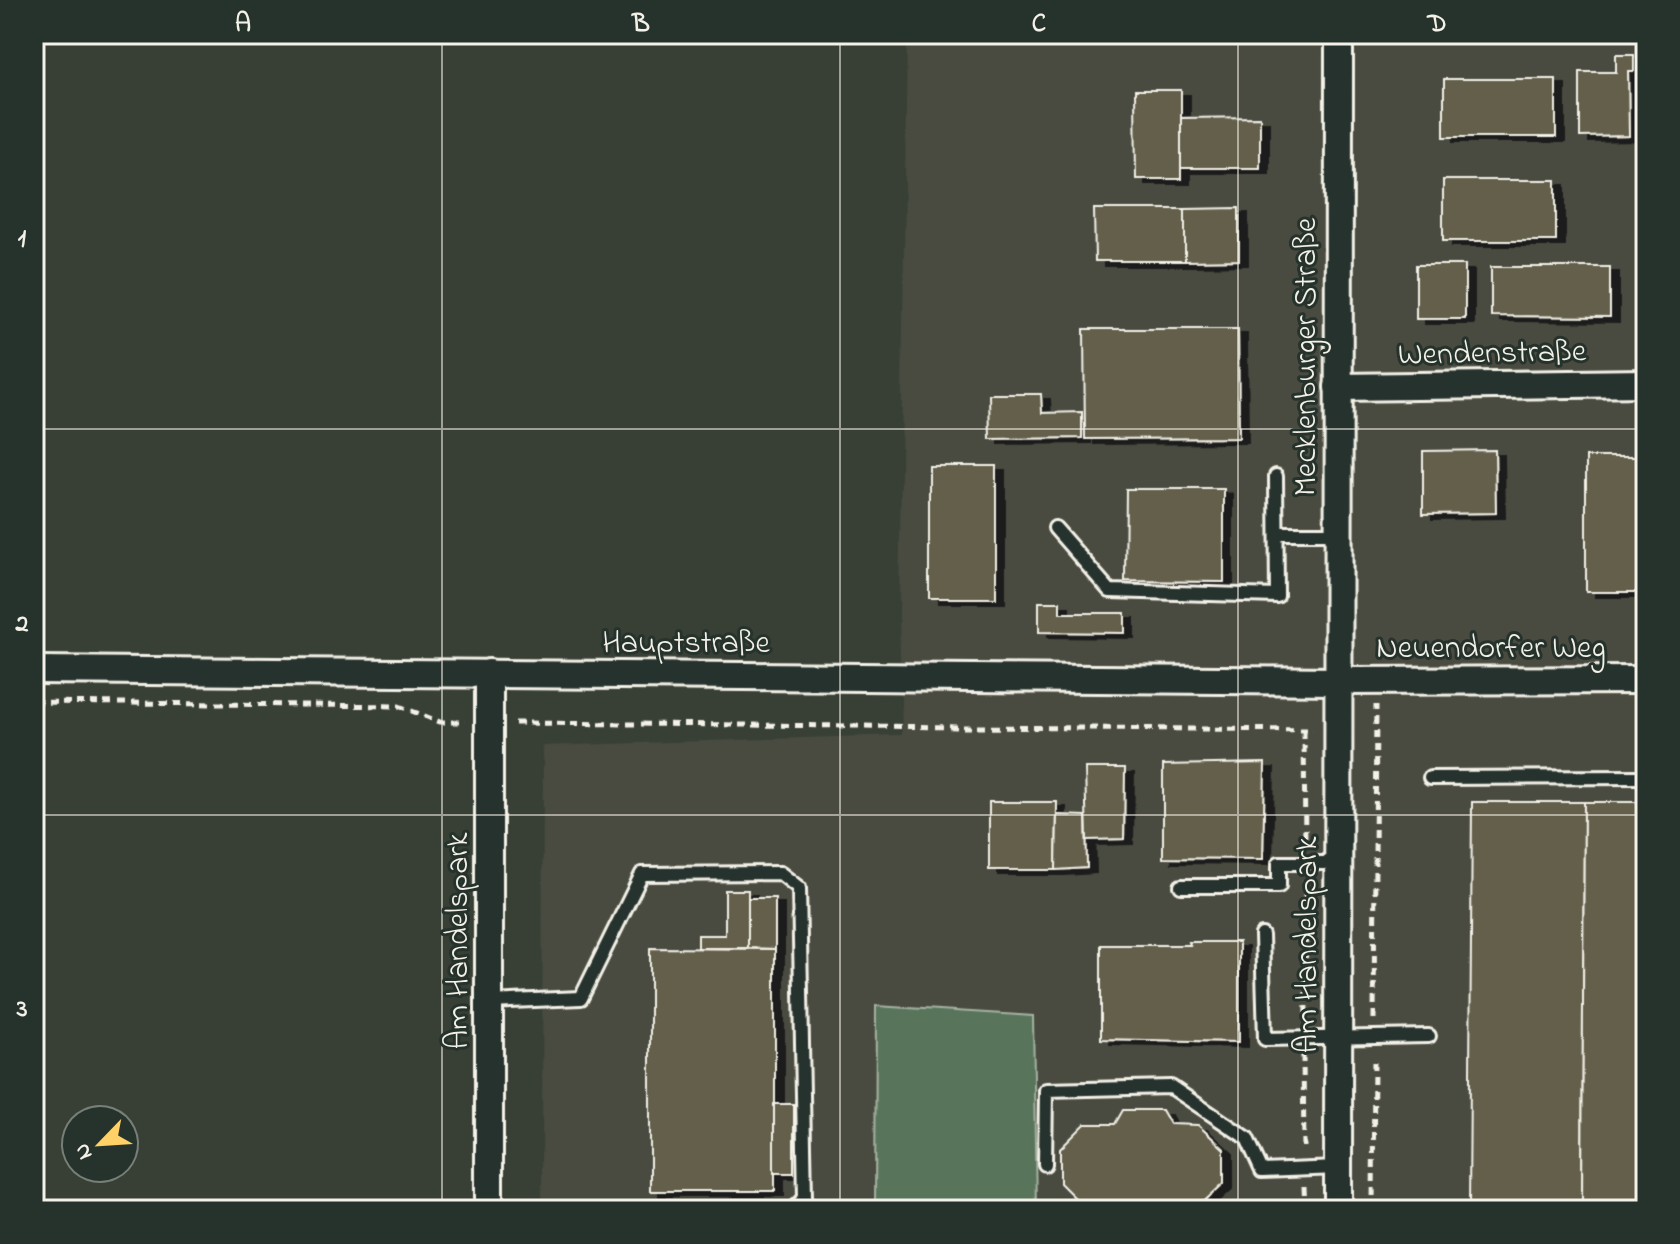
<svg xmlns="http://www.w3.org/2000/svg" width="1680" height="1244" font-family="'Indie Flower',sans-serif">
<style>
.built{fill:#484c40}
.green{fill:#59745b;stroke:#a6b2a2;stroke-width:2}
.building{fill:#635e4c;stroke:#f4f1e8;stroke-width:2;filter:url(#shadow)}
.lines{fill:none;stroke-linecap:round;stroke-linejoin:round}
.service-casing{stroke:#f4f1e8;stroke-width:18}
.minor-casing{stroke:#f4f1e8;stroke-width:32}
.path{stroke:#f4f1e8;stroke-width:5;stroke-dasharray:8 6;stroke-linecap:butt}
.service{stroke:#26332d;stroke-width:12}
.minor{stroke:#26332d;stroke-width:26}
.grid{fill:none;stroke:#f4f1e8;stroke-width:2;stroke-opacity:0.55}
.labels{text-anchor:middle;stroke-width:6;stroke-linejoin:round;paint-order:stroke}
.street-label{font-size:32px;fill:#f4f1e8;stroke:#26332d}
.neatline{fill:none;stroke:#f4f1e8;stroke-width:3}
.grid-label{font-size:26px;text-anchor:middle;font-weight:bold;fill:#f4f1e8}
</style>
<defs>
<filter id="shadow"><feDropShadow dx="9" dy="5" stdDeviation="0" flood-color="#0009"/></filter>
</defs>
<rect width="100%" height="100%" fill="#384036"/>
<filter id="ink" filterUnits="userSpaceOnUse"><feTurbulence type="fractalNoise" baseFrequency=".0125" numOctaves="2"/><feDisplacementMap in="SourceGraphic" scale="16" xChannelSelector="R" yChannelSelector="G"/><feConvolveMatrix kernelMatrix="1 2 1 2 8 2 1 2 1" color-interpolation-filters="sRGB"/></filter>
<g filter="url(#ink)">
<path class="built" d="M907,34H1646V1210H542L543,746L902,735L899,614Z"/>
<path class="green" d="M876,1006L1033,1016L1036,1210H875Z"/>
<g class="building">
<path d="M1616,54H1634V71H1628L1629,136L1580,137V72H1616Z"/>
<rect x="1444" y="79" width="112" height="58"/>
<path d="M1135,90H1181V179H1136Z"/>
<path d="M1260,117V168H1181V118Z"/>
<rect x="1443" y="180" width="113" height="61"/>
<path d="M1239,208V260L1185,261V209Z"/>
<path d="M1094,209H1185V261H1095Z"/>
<rect x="1416" y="265" width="49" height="54"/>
<path d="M1491,267H1610V317L1491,316Z"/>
<path d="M1084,329H1238L1239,438L1085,439Z"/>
<path d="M989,394H1041L1042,413L1082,412V438L990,439Z"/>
<path d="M1495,450L1496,513L1423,514V451Z"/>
<rect x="1586" y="457" width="60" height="135"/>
<rect x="929" y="466" width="67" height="132"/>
<path d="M1126,489H1224V582L1125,581Z"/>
<path d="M1039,602H1060V613H1125V633L1039,632Z"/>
<path d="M1265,763L1263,859L1163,858V765Z"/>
<path d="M1085,768H1125L1124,839L1087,840Z"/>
<path d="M989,802H1057L1056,870H989Z"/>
<path d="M1472,802H1584L1582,1210H1469Z"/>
<path d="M1584,802H1646V1210H1582Z"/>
<path d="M1057,815L1086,816L1087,868L1056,870Z"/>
<path d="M725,890H748V948H698V935H725Z"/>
<path d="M748,898H775V949L748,948Z"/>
<path d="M1189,942H1239V1042L1101,1039V945H1190Z"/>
<path d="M650,948L775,949V1191H650Z"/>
<rect x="774" y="1104" width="20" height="69"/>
<path d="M1123,1110H1162L1170,1124L1198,1125L1224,1149V1183L1197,1208L1084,1207L1060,1183V1149L1085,1124H1115Z"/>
</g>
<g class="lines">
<g class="service-casing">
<g id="service">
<path d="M1055,528L1110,591L1277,596L1276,476"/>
<path d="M1277,533H1338"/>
<path d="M1430,778L1646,777"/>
<path d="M1181,886H1279V863H1340"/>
<path d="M1262,935L1265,1039L1429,1036"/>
<path d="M489,1002L581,998L642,874L780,873L799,888L805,1198L793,1210"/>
<path d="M1045,1164L1046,1090L1171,1087L1247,1138L1262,1171L1338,1168"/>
</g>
</g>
<g class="minor-casing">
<g id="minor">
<path d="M1338,387L1646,383"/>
<path d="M34,670L1337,681L1646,680"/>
<path d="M489,1210V673"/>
<path d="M1338,1210L1339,34"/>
</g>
</g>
<g class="path">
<path d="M34,702L399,706L440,722H465"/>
<path d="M515,723L1313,730"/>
<path d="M1304,731L1305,846"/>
<path d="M1305,880L1306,1022"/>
<path d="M1374,1019L1376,705"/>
<path d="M1303,1055L1304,1149"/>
<path d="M1304,1187L1305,1210"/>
<path d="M1373,1210L1374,1057"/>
</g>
<use href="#service" class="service"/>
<use href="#minor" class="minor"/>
</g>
</g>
<path class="grid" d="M442,34V1210M840,34V1210M1238,34V1210M34,429H1646M34,815H1646"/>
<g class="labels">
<g class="street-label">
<text transform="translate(1492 351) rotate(-1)" y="11">Wendenstraße</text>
<text transform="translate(1304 357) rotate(-90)" y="11">Mecklenburger Straße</text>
<text x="686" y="652">Hauptstraße</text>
<text x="1491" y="657">Neuendorfer Weg</text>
<text transform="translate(456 941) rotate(-90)" y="11">Am Handelspark</text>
<text transform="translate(1305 945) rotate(-90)" y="11">Am Handelspark</text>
</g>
</g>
<rect width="1680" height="1244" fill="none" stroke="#26332d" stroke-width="88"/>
<g transform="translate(100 1144) rotate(245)"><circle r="38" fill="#26332d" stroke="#787f78" stroke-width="2"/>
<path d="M0-6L14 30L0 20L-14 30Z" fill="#ffd166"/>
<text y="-12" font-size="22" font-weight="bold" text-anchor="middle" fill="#f4f1e8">N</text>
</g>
<rect x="44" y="44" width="1592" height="1156" class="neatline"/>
<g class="grid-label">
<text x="243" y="31">A</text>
<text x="641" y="31">B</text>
<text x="1039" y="31">C</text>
<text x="1437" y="31">D</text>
<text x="22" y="246">1</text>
<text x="22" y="631">2</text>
<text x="22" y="1016">3</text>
</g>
</svg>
